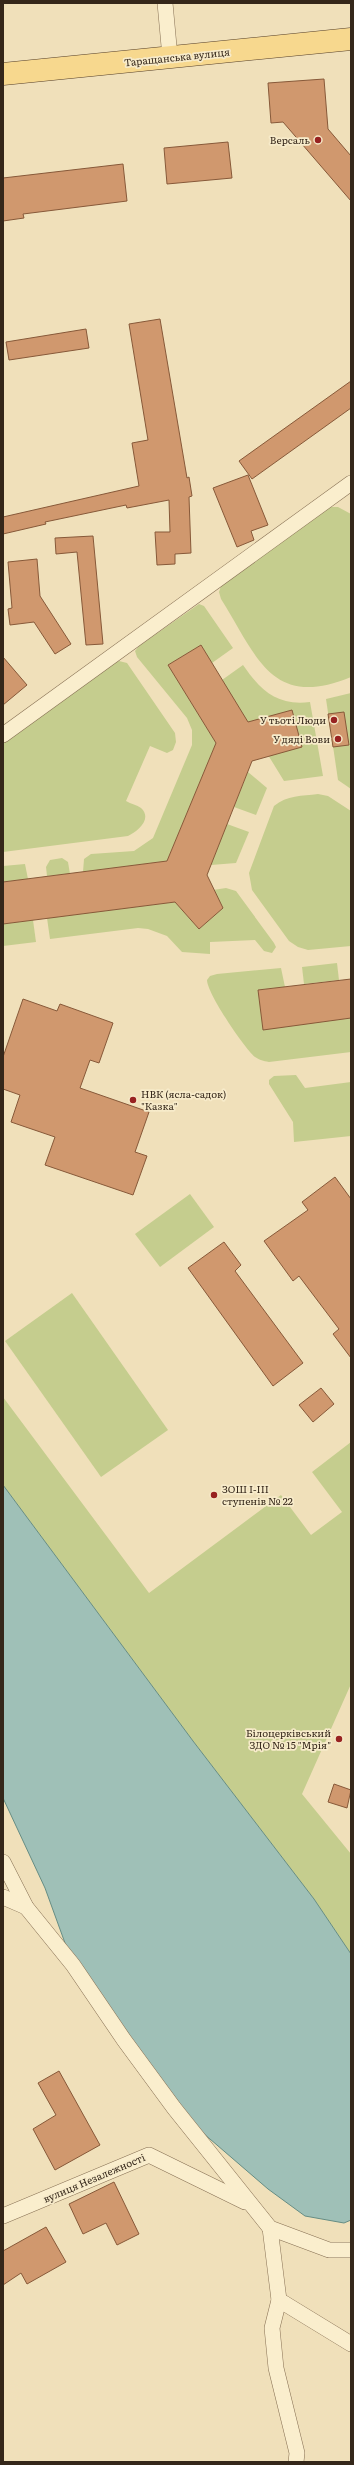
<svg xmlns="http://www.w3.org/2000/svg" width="354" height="2465" font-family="Literata,serif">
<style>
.green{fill:#c5cd8e}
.water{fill:#9fc0b7;stroke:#668d84}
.building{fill:#d0986e;stroke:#875939}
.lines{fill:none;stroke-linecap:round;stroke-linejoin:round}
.street-casing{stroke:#877054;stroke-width:16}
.primary-casing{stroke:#543e29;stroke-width:23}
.street{stroke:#faeecd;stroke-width:15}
.primary{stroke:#f7d88e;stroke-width:22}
.poi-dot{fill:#982221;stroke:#f7ebca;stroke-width:1.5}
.labels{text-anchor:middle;stroke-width:3.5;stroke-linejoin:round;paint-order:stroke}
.street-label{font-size:10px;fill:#35271a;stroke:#f7ebca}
.poi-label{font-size:10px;fill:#35271a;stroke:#f7ebca;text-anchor:end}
</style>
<rect width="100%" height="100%" fill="#f0e0ba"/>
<g class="green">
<path d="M330,507H338L351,514V677C271,710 257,656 221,599L219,592L221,586Z"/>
<path d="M199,604L204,606L233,648L212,663L201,645L168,665L216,743L167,861L83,872L84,859L91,854L134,851L153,838L192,745V730L187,718L137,657L135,651L139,646Z"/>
<path d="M119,661L127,663L175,733L176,742L173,750L167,753L150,746L126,801C131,804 137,805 141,808C153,819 137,832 128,836L3,852V741L113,663Z"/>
<path d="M243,665C261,691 277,706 310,702L323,776L284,781L222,680Z"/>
<path d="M351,693V789L338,780L326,699Z"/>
<path d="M248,772L267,788L256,815L234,807Z"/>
<path d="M318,794L328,796L351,811V946L308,950L298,947L289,941L252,890L249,873L274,806C287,795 302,796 318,794Z"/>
<path d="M227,824L249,832L236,863L211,865Z"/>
<path d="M62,858L68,862L70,874L47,876L46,867L50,860Z"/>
<path d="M25,864L28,879L3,882V866Z"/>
<path d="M226,888L236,891L274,943L276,947L272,953L264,951L255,940L210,942V954L182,952L167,936L148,929L138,928L50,939L47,918L175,902L199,929L223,908L213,890Z"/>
<path d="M33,920L36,942L3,946V924Z"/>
<path d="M337,963L339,980L304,984L302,967Z"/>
<path d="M281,968L285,987L258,990L326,1021L351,1018V1052L269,1062C263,1061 260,1060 255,1057C244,1048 207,993 207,980L210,976L217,974Z"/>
<path d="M296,1075L305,1088L351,1082V1136L294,1142L293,1122L269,1084V1080L274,1076Z"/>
<path d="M190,1194L214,1227L160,1267L135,1234Z"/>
<path d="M72,1293L168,1430L101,1477L5,1341Z"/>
<path d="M3,1397L149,1593L281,1495L311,1535L342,1512L312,1472L351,1442V1684L302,1794L351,1854V1954L314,1899L193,1741L3,1485Z"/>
</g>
<path class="water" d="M3,1485L193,1741L314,1899L351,1954V2220L344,2223L305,2216L268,2189L174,2108L73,1965L45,1888L3,1798Z"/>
<g class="building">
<path d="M324,79L328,129L351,156V201L283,122L271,123L268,83Z"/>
<path d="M228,142L232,178L167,184L164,148Z"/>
<path d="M123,164L127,201L23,214L24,218L3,221V178Z"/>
<path d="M160,319L187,478L189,477L192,496L189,497L191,553L175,554V564L157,565L155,532H170L169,500L127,508L126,505L45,522L46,524L3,534V517L139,486L132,443L148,440L129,324Z"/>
<path d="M86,329L89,348L9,360L6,342Z"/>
<path d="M351,381V408L252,479L239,461Z"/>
<path d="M248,475L268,525L251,531L254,540L237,547L213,488Z"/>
<path d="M93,536L103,644L86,645L77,552L56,554L55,538Z"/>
<path d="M37,559L40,596L71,644L55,654L34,622L10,625L8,609L12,608L8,562Z"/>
<path d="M201,645L248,722L292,710L302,747L252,761L207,875L223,908L199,929L175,902L3,924V882L167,861L216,743L168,665Z"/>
<path d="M3,657L27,685L3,705Z"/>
<path d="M344,712L349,745L333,747L328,714Z"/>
<path d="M351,979V1018L263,1030L258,990Z"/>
<path d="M23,999L57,1011L60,1004L113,1023L99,1063L90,1060L80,1088L149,1112L135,1152L147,1156L133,1195L45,1165L55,1137L11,1122L20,1095L3,1089V1057Z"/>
<path d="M335,1177L351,1199V1358L333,1334L339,1329L299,1276L293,1281L264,1241L308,1210L302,1202Z"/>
<path d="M224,1242L241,1265L235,1271L303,1363L273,1386L188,1268Z"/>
<path d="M321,1388L334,1404L313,1422L299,1405Z"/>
<path d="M334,1784L351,1790L347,1808L328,1802Z"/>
<path d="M59,2071L100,2145L55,2170L33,2129L56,2115L38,2083Z"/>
<path d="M114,2182L139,2234L117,2245L106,2223L83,2234L69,2204Z"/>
<path d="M46,2227L66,2262L27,2284L21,2273L3,2285V2251Z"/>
</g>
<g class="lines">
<g class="street-casing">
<g id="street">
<path d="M165,3L170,57"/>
<path d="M3,735L351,483"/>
<path d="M3,1862L26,1907L73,1965L124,2040L174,2108L270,2228L329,2250H351"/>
<path d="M3,1897L26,1907"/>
<path d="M3,2216L149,2155L245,2202"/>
<path d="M270,2228L279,2300L272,2328L276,2368L297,2453L296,2462"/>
<path d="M279,2300L351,2344"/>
</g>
</g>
<g class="primary-casing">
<path id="primary" d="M3,74L351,39"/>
</g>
<use href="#street" class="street"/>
<use href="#primary" class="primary"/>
</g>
<g class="poi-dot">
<circle cx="318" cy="140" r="4"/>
<circle cx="334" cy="720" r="4"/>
<circle cx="338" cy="739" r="4"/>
<circle cx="133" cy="1100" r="4"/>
<circle cx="214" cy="1495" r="4"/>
<circle cx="339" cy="1739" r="4"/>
</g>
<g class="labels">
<g class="street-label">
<text transform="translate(177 57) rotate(-6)" y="4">Таращанська вулиця</text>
<text transform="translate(94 2178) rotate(-23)" y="4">вулиця Незалежності</text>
</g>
<g class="poi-label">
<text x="310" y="144">Версаль</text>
<text x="326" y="724">У тьоті Люди</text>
<text x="330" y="743">У дяді Вови</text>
<text x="141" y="1098" text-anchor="start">НВК (ясла-садок)<tspan x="141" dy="12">"Казка"</tspan></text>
<text x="222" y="1493" text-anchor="start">ЗОШ І-ІІІ<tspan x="222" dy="12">ступенів № 22</tspan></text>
<text x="331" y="1737">Білоцерківський<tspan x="331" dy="12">ЗДО № 15 "Мрія"</tspan></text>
</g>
</g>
<rect width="354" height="2465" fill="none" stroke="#35271a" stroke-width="8"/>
</svg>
